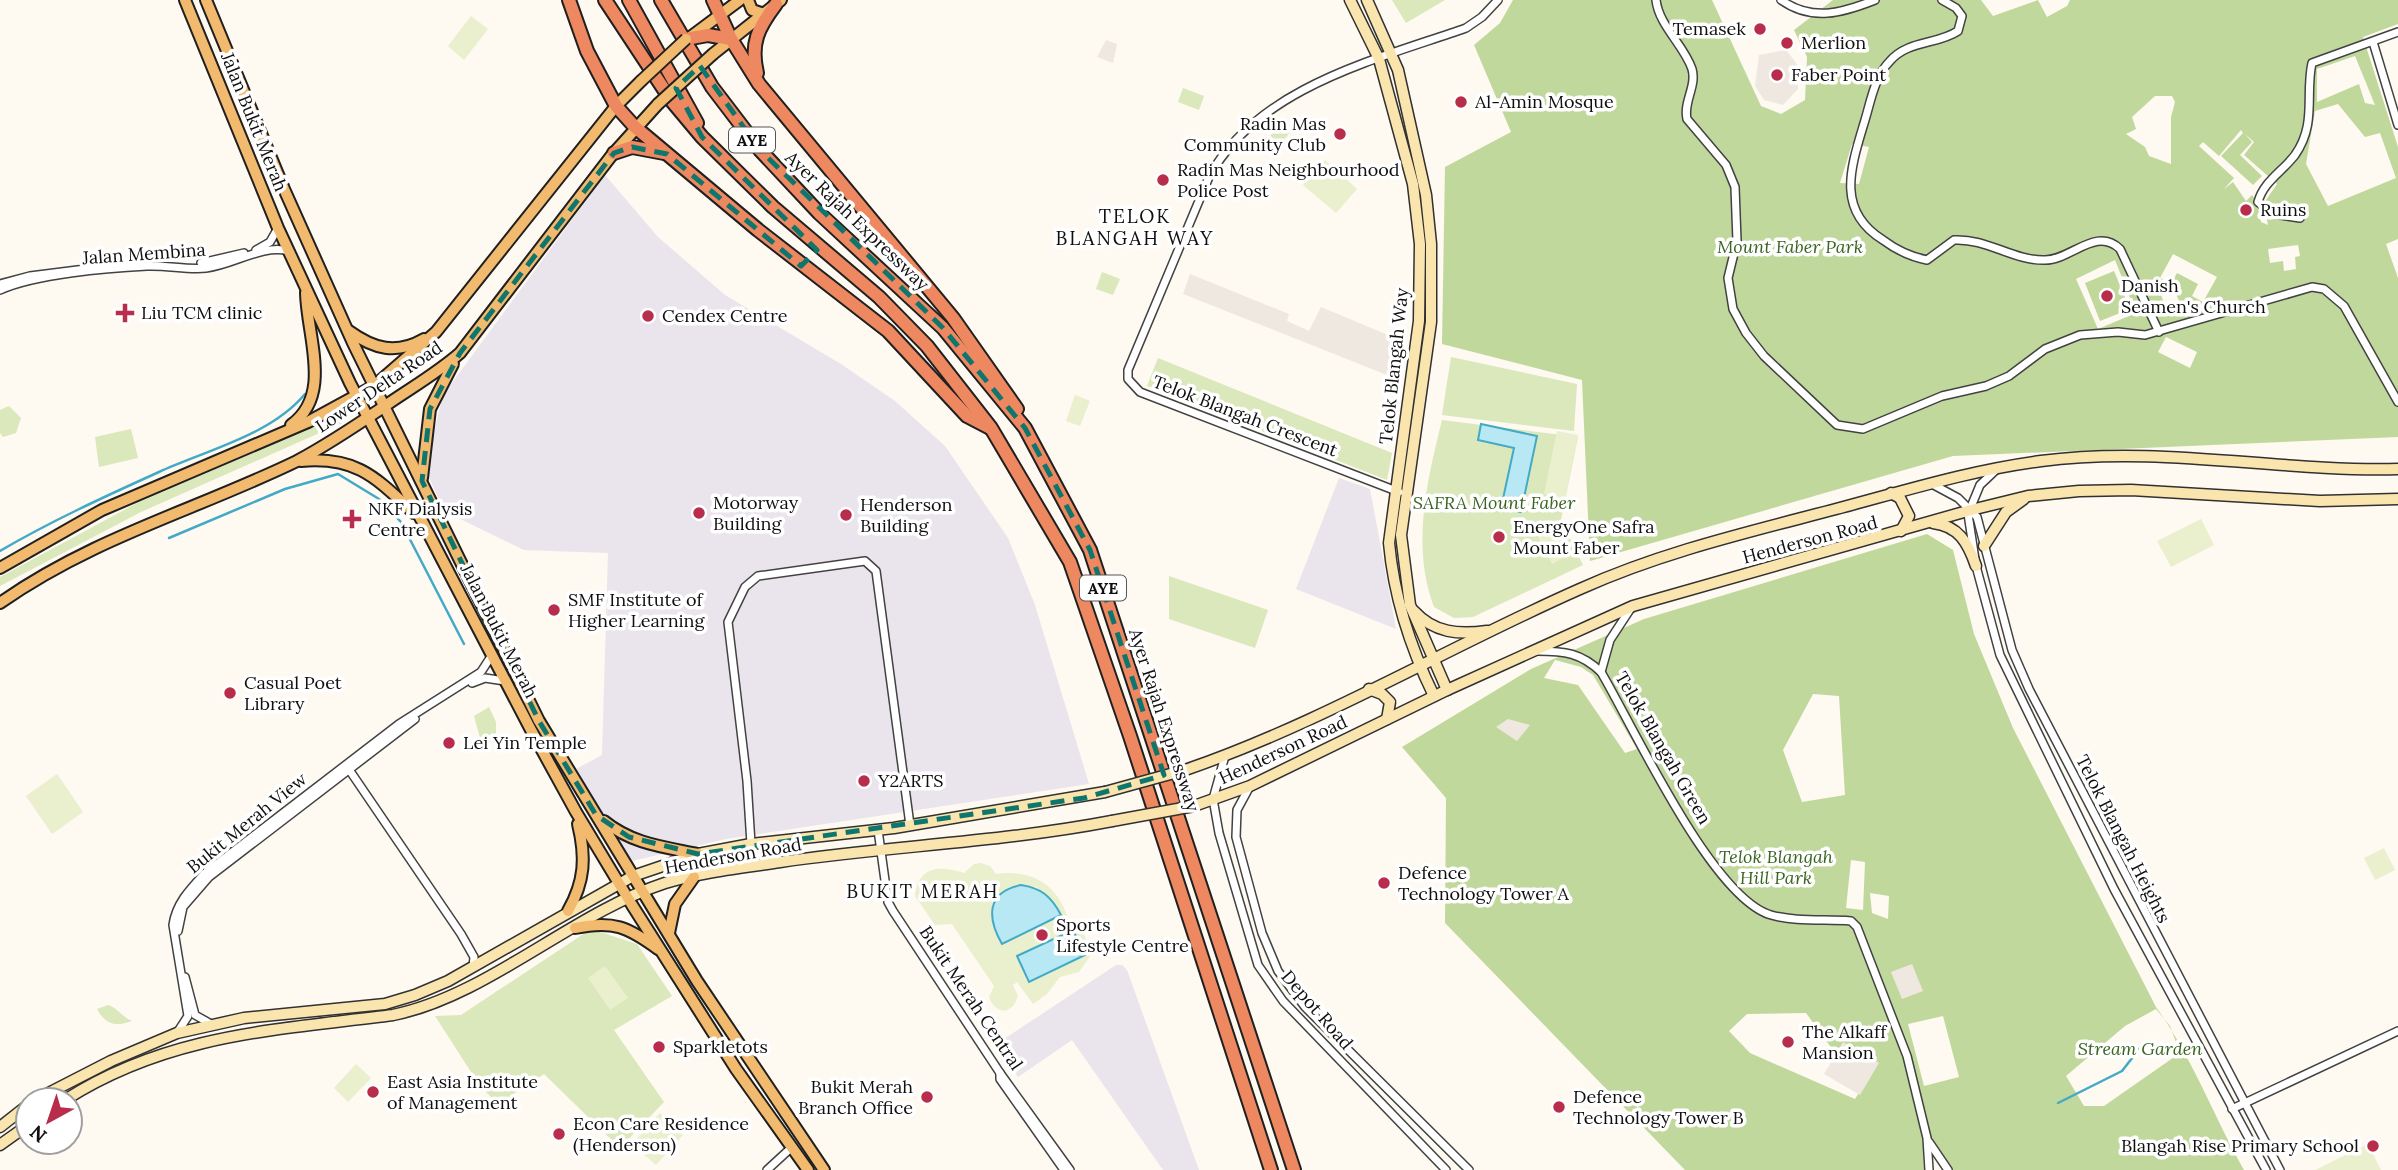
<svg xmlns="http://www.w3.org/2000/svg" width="2398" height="1170" font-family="Lora,serif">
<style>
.industrial{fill:#eae4ed}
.green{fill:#dae8bc}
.forest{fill:#c1d89c;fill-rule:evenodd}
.pitch{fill:#eaefcd;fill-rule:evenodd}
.plaza{fill:#efe8e0}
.water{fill:#b8e8f3;stroke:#42aac7;stroke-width:2}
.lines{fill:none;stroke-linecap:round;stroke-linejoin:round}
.stream{stroke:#42aac7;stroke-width:2.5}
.street-casing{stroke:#424242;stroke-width:10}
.secondary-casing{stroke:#313131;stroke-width:13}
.primary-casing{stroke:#202020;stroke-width:14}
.highway-casing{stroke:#202020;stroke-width:16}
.street{stroke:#fff;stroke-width:7}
.secondary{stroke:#fbe5af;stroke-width:10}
.primary{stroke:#f2ba6e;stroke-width:10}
.highway{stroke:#ed8860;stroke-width:12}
.secondary-bridge-casing{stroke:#313131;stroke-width:13;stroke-linecap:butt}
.primary-bridge-casing{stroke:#202020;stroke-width:14;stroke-linecap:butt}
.secondary-bridge{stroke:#fbe5af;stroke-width:10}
.primary-bridge{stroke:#f2ba6e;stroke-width:10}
.marked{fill:none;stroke:#0f766e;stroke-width:5;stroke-dasharray:14 9;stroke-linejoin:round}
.poi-dot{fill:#b92d4c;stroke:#fff;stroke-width:2.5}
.labels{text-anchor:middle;stroke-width:7;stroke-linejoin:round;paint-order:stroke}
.shield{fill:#fff;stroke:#575757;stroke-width:2}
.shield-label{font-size:16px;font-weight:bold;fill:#0f0f0f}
.poi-label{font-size:18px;fill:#0f0f0f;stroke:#fff;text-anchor:start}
.street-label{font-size:18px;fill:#0f0f0f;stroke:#fff}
.park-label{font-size:18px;font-style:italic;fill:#3b6422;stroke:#fff}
.neighbourhood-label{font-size:19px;letter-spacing:2px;fill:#0f0f0f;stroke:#fff}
</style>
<rect width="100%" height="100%" fill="#fef9f1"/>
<g class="industrial">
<path d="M605,175L658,237L725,295L841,364L895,401L945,446L1008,538L1035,605L1089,784L726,839L632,861L576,769L602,755L608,553L524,550L444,511L429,477L430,449L443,395Z"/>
<path d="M1339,478L1370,489L1396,629L1296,589Z"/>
<path d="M1116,965H1122L1127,970L1199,1170H1163L1072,1040L1018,1077L995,1045Z"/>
</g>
<g class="green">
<path d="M1392,0H1445L1406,23Z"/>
<path d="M1183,88L1204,96L1199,110L1178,102Z"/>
<path d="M1282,122L1292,130L1276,149L1266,141Z"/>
<path d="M1102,272L1120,279L1113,295L1096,289Z"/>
<path d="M1451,357L1577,384L1574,431L1442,415Z"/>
<path d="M1158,358L1392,453L1387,480L1147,386Z"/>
<path d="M9,406L21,418L16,433L3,437L0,433V410Z"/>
<path d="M338,416L342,423L141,512L0,586V577L137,503Z"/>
<path d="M1442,420L1578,437L1561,520L1583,565L1473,617L1454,618L1434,607C1411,546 1427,481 1442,420Z"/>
<path d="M131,429L138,458L99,467L95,437Z"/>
<path d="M1169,576L1268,610L1255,648L1169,619Z"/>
<path d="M489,707L496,722V738H480L474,716Z"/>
<path d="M591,929L637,944L672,996L614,1030L664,1102L620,1148L544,1074L498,1104L480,1086L435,1016L461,1015Z"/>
<path d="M108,1005C118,1008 122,1017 132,1021C116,1027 106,1025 97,1009Z"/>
</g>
<g class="forest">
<path d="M1513,0H1712L1761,106L1781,114L1805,100L1807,57L1794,30L1833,0H1981L1993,16L2038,0L2047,17L2067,6L2070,0H2398V24L2363,37L2398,147V239L2386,244L2398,278V437L1953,456L1590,561L1582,380L1442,344L1445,167L1511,132L1474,45L1500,23ZM2355,56L2375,105L2365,103L2359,84L2317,102V69ZM2155,96H2172L2175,102L2171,117V164L2149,156L2145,147L2126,134L2136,129L2132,117ZM2338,104L2365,137L2380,133L2396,178L2328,206L2306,164L2315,111ZM2241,130L2243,133L2221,156L2253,185L2262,176L2240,155L2252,142L2245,134L2254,142L2244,155L2277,184L2264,203L2268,225L2261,222L2259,205L2252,195L2246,201L2233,182L2224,189L2234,178L2199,146L2203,142L2219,156ZM1852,144L1869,147L1859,184L1840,183ZM2298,245L2300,256L2295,257L2296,269L2284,271L2283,261L2270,263L2268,249ZM2173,254L2217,277L2203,302L2192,296L2198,284L2177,273L2171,284L2160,278ZM2115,260L2136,313L2098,329L2076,279ZM2173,287L2182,308L2168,314L2160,292ZM2166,337L2197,352L2190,368L2158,352Z"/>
<path d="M2114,271L2130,309L2100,321L2085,283Z"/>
<path d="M1927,534L1953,550L1974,634L2013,728L2156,1007C2192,1057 2214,1117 2244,1170H1943L1947,1166L1934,1146L1923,1140L1924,1170H1685L1445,923L1446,798L1402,747L1531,669L1644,619ZM1555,660L1581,667L1593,675L1637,749L1625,753L1578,685L1544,678ZM1813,694L1839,696L1845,795L1802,802L1783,750ZM1851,860L1865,862L1863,910L1846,908ZM1870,893L1889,896L1888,919L1872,913ZM2156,1009L2170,1026L2180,1053L2104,1106H2084L2066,1076L2125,1026ZM1806,1013L1833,1050L1860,1048L1878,1063L1855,1099L1750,1053L1729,1031L1747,1014ZM1943,1016L1959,1077L1924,1086L1908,1024Z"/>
</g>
<g class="pitch">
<path d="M471,16L488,29L464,60L448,46Z"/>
<path d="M1325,160L1357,189L1336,213L1303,185Z"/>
<path d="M1075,395L1090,401L1080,426L1066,421Z"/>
<path d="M1557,431L1578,435L1565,499L1544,494Z"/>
<path d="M2201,519L2214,545L2171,567L2157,541Z"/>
<path d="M1556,526L1571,554L1552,564L1537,535Z"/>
<path d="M57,774L83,812L52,834L26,796Z"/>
<path d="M2384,848L2395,870L2375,880L2364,858Z"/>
<path d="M981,863L990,866L996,874C1033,869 1059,885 1069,922C1088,929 1084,940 1091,955L1079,972L1060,977L1047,994L1033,1004L1017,982L1013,985L1018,996C1013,1014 996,1016 989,997L994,986L952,924L935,925L915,896C918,866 940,865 964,873L974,864ZM1021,885L1036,887L1055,904L993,906L1008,888Z"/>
<path d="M605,966L628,998L610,1010L588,978Z"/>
<path d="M356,1064L371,1078L348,1102L334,1088Z"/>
<path d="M660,1113L683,1135L656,1165L632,1144Z"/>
<path d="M2368,1144L2381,1170H2315Z"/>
</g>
<g class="plaza">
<path d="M1106,40L1117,44L1113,63L1097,57Z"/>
<path d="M1786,50L1797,64L1798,89L1783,105L1764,100L1755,86L1759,55Z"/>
<path d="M1190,274L1289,314L1287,321L1309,331L1321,307L1400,340L1387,375L1183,294Z"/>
<path d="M1508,719L1530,725L1517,741L1496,727Z"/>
<path d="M1912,964L1923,991L1902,999L1891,972Z"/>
<path d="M1843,1042L1879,1063L1860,1095L1824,1074Z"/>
</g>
<g class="water">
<path d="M1481,424L1537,436L1521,512L1501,508L1514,448L1478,440Z"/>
<path d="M1021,885C1041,888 1051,896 1061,915L1002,944C987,918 986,892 1021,885Z"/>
<path d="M1073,930L1085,955L1029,982L1017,956Z"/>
</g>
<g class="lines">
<g class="stream">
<path d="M169,538L285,489L338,474L379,499L401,522L464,644"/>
<path d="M0,551C51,521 106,496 159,472C207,450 271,435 305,394"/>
<path d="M2058,1103L2122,1071L2143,1044"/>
</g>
<g class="street-casing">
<g id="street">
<path d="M1656,0C1659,26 1684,45 1692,69C1697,86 1683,102 1687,119L1726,165L1735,187L1737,241L1728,278L1733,309L1746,333L1764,356L1837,425L1863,429L1942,396L1986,386L2009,376L2045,349L2080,335L2118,332L2145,335L2312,287L2324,289L2344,306L2398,402"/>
<path d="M1781,0C1812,22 1842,13 1875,0"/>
<path d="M1942,0L1956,8L1962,16L1958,31C1937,45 1908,40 1890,61C1875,76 1871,100 1865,120C1851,167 1835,210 1883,240C1895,249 1912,257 1927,260L1954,240C1987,238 2013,261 2045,260C2071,260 2096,226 2120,249L2159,332"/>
<path d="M2373,42L2398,125"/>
<path d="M2300,218L2274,214L2258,202C2264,181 2282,172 2295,155C2317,124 2305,94 2312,63L2398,32"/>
<path d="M256,250L270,242L278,228"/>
<path d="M201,263L244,253"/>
<path d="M0,284L30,276L141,262"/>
<path d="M0,290C35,274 108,268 147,266C167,265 187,270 206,268C233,265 262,244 289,251"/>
<path d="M1999,467L1980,485L1968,514L1976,566L2000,655L2114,889L2266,1170"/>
<path d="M1932,484L1958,498L1977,517L2012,650L2029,689L2280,1170"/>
<path d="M1399,492L1140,392L1128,379V370L1209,177C1258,87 1375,60 1466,28L1482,17L1498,0"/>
<path d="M1537,651C1565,651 1581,653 1601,672C1634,728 1712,898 1771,915C1796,922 1825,919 1851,921L1857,927L1907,1056L1927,1138L1929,1170"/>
<path d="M1601,672L1610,640L1631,608"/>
<path d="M472,683L485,678L505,681"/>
<path d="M1225,756L1213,799L1219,833L1258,965L1283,1001L1446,1170"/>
<path d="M348,768L461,934L474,957L473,967"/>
<path d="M1250,786L1237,810L1236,837L1262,933L1278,971L1305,1007L1469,1170"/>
<path d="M878,830L888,902L893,911L1000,1073L1070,1170"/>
<path d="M751,844L747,781L728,622L745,587L758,576L865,561L876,571L910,825"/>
<path d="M178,931L183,907L209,877L415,719"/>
<path d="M185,977L195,1015L211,1024"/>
<path d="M177,1033L188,1016L173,925C176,903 191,888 205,873L399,724L481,672L492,655"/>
<path d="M1000,1073V1079L1064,1170"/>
<path d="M2232,1109L2398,1031"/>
<path d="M1929,1142L1948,1170"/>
<path d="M767,1170L792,1147"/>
</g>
</g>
<g class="secondary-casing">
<g id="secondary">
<path d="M1350,0L1379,59L1413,184L1420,244L1419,321L1389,543C1394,597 1410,647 1434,696"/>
<path d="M1367,0L1398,70L1426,195L1431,244V322L1401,535L1410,605L1447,690"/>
<path d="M1891,493L1900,498L1909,516L1901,531"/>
<path d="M1933,523C1959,526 1968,543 1976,566"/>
<path d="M1984,546L2006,512L2024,499"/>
<path d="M1414,611C1434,633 1459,635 1487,631"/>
<path d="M1369,689L1382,694L1390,702L1387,719"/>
<path d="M1185,770C1322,723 1448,647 1580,589C1662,552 1749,532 1836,509C1904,491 1971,470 2041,461C2160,445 2279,472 2398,469"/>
<path d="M1194,806L1250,786L1447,690L1633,606L1971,510L2028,496L2079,491L2131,490L2320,501L2398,499"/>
<path d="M35,1100L111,1061L177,1033L244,1018L385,1004L415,995L448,981L633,876L698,854L751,844L894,828L1105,792"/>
<path d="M65,1100C168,1034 276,1030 393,1015C487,996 573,913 665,883C701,872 742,868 780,862C889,846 1003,842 1112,821"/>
<path d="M0,1127L28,1105"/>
<path d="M0,1145L28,1125"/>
</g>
</g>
<g class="primary-casing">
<g id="primary">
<path d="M185,0L278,228L350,383L531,730L576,812L632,905L736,1069L808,1170"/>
<path d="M206,0L284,189L353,343L539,721L697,981L824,1170"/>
<path d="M748,0L752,10L764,14"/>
<path d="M689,38L740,0"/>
<path d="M713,54L781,0"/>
<path d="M349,331C374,349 396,355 424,339"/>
<path d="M291,425C333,395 307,337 306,293"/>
<path d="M301,461C357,456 376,478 414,513"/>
<path d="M422,478L430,409L453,364"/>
<path d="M0,568L102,510L308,422L374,386L436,332L616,106L641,81"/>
<path d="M0,603C94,537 196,510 297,461C327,445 354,427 382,408C409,389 436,374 460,353L612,155L658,104"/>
<path d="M604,821C632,844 664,847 698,854"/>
<path d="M568,911C585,881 586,857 578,824"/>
<path d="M575,928C613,920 628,927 658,949"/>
<path d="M669,933L675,904L694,877"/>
</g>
</g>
<g class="highway-casing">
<g id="highway">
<path d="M569,0L587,51L616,106L635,127L758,230L888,331L967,416L990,428"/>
<path d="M605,0L671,100L702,137L773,207L879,297L927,346L991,428L1070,562L1130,736L1271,1170"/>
<path d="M629,0L697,123"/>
<path d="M661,0L712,87L760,150L819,213L943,328L1025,428L1090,550L1294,1170"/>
<path d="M713,0L731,39L759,84L953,318L1017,409"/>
<path d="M686,39L708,35L731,39"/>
<path d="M757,73C750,43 758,28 776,4"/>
<path d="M614,153L632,147L664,153"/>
</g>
</g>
<use href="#street" class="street"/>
<use href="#secondary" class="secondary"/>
<use href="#primary" class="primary"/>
<use href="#highway" class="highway"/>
<g class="secondary-bridge-casing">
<g id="secondary-bridge">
<path d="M1105,792L1185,770"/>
<path d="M1112,821L1194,806"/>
</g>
</g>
<g class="primary-bridge-casing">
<g id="primary-bridge">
<path d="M641,81L686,39"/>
<path d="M658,104L713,54"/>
</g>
</g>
<use href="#secondary-bridge" class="secondary-bridge"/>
<use href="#primary-bridge" class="primary-bridge"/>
</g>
<path class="marked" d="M700,66L760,150L943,328L1025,428L1090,550L1164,775L1084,798L698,854L629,837L596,815L539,721L422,481L430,409L460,353L614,153L632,147L667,154L801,266L817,250L702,137L676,88Z"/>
<g class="poi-dot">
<circle cx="1760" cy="29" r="7"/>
<circle cx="1787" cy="43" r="7"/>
<circle cx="1777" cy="75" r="7"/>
<circle cx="1461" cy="102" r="7"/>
<circle cx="1340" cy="134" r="7"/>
<circle cx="1163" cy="180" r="7"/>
<circle cx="2246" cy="210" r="7"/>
<circle cx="2107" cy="296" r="7"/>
<path d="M121.5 302.5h7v7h7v7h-7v7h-7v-7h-7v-7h7z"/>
<circle cx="648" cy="316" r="7"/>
<circle cx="699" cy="513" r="7"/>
<circle cx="846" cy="515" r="7"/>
<path d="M348.5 508.5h7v7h7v7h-7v7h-7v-7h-7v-7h7z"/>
<circle cx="1499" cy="537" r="7"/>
<circle cx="554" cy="610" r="7"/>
<circle cx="230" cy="693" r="7"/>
<circle cx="449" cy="743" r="7"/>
<circle cx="864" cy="781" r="7"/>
<circle cx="1384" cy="883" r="7"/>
<circle cx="1042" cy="935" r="7"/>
<circle cx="1788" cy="1042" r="7"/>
<circle cx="659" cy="1047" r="7"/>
<circle cx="373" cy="1092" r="7"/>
<circle cx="927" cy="1097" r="7"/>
<circle cx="1559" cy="1107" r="7"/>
<circle cx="559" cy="1134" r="7"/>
<circle cx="2373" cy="1146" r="7"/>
</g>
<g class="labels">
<g class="shield">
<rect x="729" y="127.5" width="46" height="25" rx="5"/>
<rect x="1080" y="575.5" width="46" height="25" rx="5"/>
</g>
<g class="shield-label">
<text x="752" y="146">AYE</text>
<text x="1103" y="594">AYE</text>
</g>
<g class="poi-label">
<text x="1746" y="35" text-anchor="end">Temasek</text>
<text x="1801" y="49">Merlion</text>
<text x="1791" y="81">Faber Point</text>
<text x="1475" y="108">Al-Amin Mosque</text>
<text x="1326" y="130" text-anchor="end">Radin Mas<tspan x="1326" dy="21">Community Club</tspan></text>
<text x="1177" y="176">Radin Mas Neighbourhood<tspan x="1177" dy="21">Police Post</tspan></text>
<text x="2260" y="216">Ruins</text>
<text x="2121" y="292">Danish<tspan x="2121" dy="21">Seamen's Church</tspan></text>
<text x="141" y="319">Liu TCM clinic</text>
<text x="662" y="322">Cendex Centre</text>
<text x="713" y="509">Motorway<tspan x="713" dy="21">Building</tspan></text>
<text x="860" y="511">Henderson<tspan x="860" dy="21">Building</tspan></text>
<text x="368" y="515">NKF Dialysis<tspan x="368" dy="21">Centre</tspan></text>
<text x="1513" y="533">EnergyOne Safra<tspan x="1513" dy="21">Mount Faber</tspan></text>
<text x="568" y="606">SMF Institute of<tspan x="568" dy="21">Higher Learning</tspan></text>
<text x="244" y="689">Casual Poet<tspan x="244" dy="21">Library</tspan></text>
<text x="463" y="749">Lei Yin Temple</text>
<text x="878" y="787">Y2ARTS</text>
<text x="1398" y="879">Defence<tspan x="1398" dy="21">Technology Tower A</tspan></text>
<text x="1056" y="931">Sports<tspan x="1056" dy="21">Lifestyle Centre</tspan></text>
<text x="1802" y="1038">The Alkaff<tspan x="1802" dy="21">Mansion</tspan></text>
<text x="673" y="1053">Sparkletots</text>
<text x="387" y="1088">East Asia Institute<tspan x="387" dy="21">of Management</tspan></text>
<text x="913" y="1093" text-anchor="end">Bukit Merah<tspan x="913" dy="21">Branch Office</tspan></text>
<text x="1573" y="1103">Defence<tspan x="1573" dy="21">Technology Tower B</tspan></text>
<text x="573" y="1130">Econ Care Residence<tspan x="573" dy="21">(Henderson)</tspan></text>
<text x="2359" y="1152" text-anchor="end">Blangah Rise Primary School</text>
</g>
<g class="street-label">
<text transform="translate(254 122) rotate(68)" y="6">Jalan Bukit Merah</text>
<text transform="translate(857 221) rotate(44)" y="6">Ayer Rajah Expressway</text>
<text transform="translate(144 254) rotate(-4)" y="6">Jalan Membina</text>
<text transform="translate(1394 366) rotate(-84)" y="6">Telok Blangah Way</text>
<text transform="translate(379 387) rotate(-34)" y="6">Lower Delta Road</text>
<text transform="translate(1245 416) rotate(21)" y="6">Telok Blangah Crescent</text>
<text transform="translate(1810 540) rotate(-15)" y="6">Henderson Road</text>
<text transform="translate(499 631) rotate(63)" y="6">Jalan Bukit Merah</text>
<text transform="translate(1164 720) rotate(72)" y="6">Ayer Rajah Expressway</text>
<text transform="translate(1663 748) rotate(60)" y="6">Telok Blangah Green</text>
<text transform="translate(1283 750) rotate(-25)" y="6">Henderson Road</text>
<text transform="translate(247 823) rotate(-39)" y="6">Bukit Merah View</text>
<text transform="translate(2123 839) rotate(63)" y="6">Telok Blangah Heights</text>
<text transform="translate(733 856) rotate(-10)" y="6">Henderson Road</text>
<text transform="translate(971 998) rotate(56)" y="6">Bukit Merah Central</text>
<text transform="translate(1317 1010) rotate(49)" y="6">Depot Road</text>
</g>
<g class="park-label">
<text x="1790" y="253">Mount Faber Park</text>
<text x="1494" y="509">SAFRA Mount Faber</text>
<text x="1776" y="863">Telok Blangah<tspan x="1776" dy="21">Hill Park</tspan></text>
<text x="2140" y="1055">Stream Garden</text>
</g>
<g class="neighbourhood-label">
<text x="1135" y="223">TELOK<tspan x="1135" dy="22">BLANGAH WAY</tspan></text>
<text x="923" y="898">BUKIT MERAH</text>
</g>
</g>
<g transform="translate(49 1121) rotate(220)"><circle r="33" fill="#ffffff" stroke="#9f9f9f" stroke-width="2"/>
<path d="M0-5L12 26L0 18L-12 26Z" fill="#b92d4c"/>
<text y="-10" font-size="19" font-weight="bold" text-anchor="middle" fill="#0f0f0f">N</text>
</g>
</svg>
